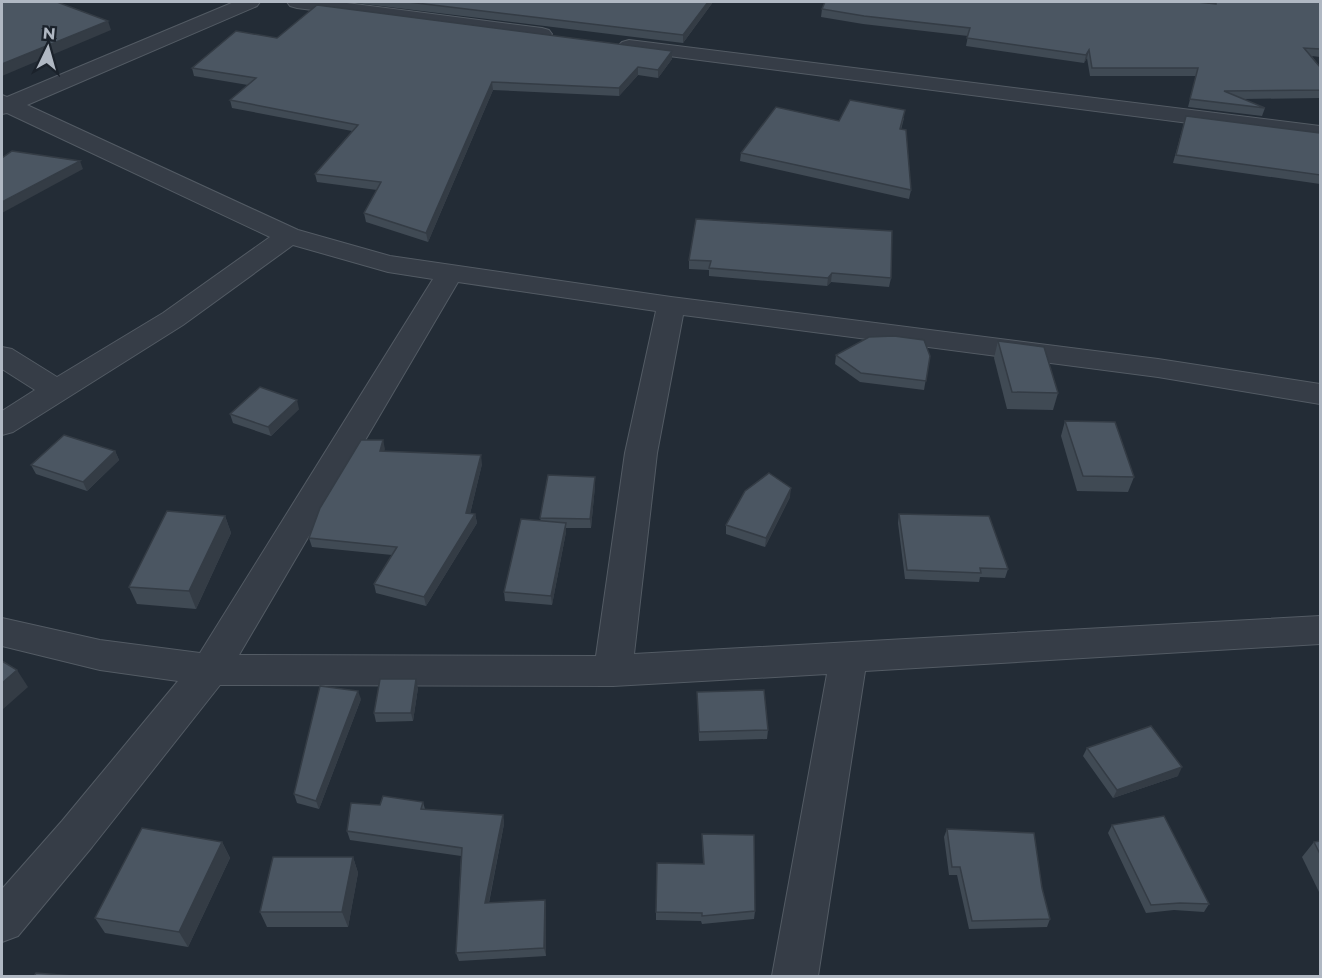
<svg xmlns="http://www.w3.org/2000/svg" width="1322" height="978" font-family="Montserrat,sans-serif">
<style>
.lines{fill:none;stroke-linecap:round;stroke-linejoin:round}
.minor-casing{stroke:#535b64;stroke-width:2}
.minor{fill:#363d47;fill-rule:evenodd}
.wall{fill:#404a54}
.shaded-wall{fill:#343c45}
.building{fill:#4b5662;stroke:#343c45;stroke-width:1.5}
</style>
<rect width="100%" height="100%" fill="#232c36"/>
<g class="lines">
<g class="minor-casing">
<g id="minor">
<path d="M234,2H260L257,6L27,105L298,230L390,256L671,297L1158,359L1320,384V404L1158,377L683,315L657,453L634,654L1320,616V644L865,671L818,976H772L827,674L613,686L220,685L92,847L18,936L2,942V889L62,821L178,681L100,670L2,646V618L100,640L200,653L433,279L388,272L293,245L183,325L13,432L2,435V411L35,390L2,369V347L12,349L57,377L163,313L270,237L7,113L2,114V95L7,97ZM458,282L656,311L625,453L596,656L239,655Z"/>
<path d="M287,2H339L542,28L549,30L552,34L549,38L542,40L297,8L290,6Z"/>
<path d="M629,40L1320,126V140L622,50L618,46L622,42Z"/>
</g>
</g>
<use href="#minor" class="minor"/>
</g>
<g class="wall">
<path d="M348,2H713L683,43Z"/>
<path d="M1214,2H1320V57L1312,56L1320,67V98L1243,99L1265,108L1262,116L1188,107L1196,76H1090L1087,58L1084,63L966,46L968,36L863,24L821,17L822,9L1214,4Z"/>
<path d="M277,38L672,59L658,78L638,75L619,96L493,90L428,242L366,222L364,213L377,190L317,182L315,174L352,131L232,108L230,100L248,85L194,76L192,68Z"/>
<path d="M1186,116L1320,133V184L1173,163Z"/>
<path d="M904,118L901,130L911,190L909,199L740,161L741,153L839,121Z"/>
<path d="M696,219L891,278L889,287L831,282L827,286L709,276V270L689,269V260Z"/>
<path d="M998,341L1058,393L1053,410L1007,409L994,358Z"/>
<path d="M836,355L930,356L924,390L860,382L835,364Z"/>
<path d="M299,409L271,436L233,423L230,414Z"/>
<path d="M1065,421L1134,477L1128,492L1077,491L1061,436Z"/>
<path d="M383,440L384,451L482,464L470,514H475L477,523L426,606L376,593L374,584L392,555L312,547L309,538Z"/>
<path d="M115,451L119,460L87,491L36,474L31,465Z"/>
<path d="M595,477V486L591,528H566V532L552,605L505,601L504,592L541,521L540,518Z"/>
<path d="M790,497L765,547L726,534V525Z"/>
<path d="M899,514L1008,569L1005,578L980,577L979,582L905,579L898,523Z"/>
<path d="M225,516L231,533L196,609L137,604L129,587Z"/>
<path d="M418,688L413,721L376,722L374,713Z"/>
<path d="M697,692L768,730L767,739L699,741Z"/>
<path d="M361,699L319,809L297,803L294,794Z"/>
<path d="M1087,748L1178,776L1113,798L1083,756Z"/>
<path d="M423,802L425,809L503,815L504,824L489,903L545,900L546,908V956L459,961L456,953L461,856L350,840L347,831Z"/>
<path d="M1112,825L1209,904L1204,912L1174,910L1146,913L1108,833Z"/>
<path d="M947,829L1042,888L1050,919L1047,927L969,929L957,875H949L944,837Z"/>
<path d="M702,834L755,911L754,919L702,924L701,921L656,920V912L703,864Z"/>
<path d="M1320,841V894L1302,857L1314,842Z"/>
<path d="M222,842L230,858L188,947L105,933L95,918Z"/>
<path d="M353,857L358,873L348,927H267L260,912Z"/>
</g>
<g class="shaded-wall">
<path d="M708,2H713L683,43V35Z"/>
<path d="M108,21L111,30L2,76V64Z"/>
<path d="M1089,50L1087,58L1084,63L1086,55Z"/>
<path d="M672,51V59L658,78V70Z"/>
<path d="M638,67V75L619,96V88Z"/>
<path d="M492,82L493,90L428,242L426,233Z"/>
<path d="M80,161L83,169L2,213V202Z"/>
<path d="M832,273L831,282L827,286L828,278Z"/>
<path d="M297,400L299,409L271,436L268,427Z"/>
<path d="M383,440L385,449L382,460L380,451Z"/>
<path d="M115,451L119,460L87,491L83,482Z"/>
<path d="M481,455L482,464L468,522L466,513Z"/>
<path d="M595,477V486L591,528L590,519Z"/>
<path d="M791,488L790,497L765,547L766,538Z"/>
<path d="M475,514L477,523L426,606L424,597Z"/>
<path d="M225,516L231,533L196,609L189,591Z"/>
<path d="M566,523V532L552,605L551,596Z"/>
<path d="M17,670L28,687L2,710V683Z"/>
<path d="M416,679L418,688L413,721L411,713Z"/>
<path d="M358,691L361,699L319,809L316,801Z"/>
<path d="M1182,767L1178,776L1113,798L1117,790Z"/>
<path d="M503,815L504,824L487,911L485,903Z"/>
<path d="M222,842L230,858L188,947L179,932Z"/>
<path d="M353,857L358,873L348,927L342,912Z"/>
<path d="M545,900L546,908V956L544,948Z"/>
</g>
<g class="building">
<path d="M2,2H57L108,21L2,64Z"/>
<path d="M408,2H708L683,35Z"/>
<path d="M825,2H1197L1216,4V2H1320V49L1304,48L1320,67V90L1224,91L1265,108L1190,99L1198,68H1092L1089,50L1086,55L967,38L970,28L864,16L822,9Z"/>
<path d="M317,5L672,51L658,70L638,67L619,88L492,82L426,233L364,213L381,182L315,174L358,125L230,100L256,78L192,68L236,31L277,38Z"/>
<path d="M850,100L905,110L900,129L906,130L911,190L741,153L776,107L839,121Z"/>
<path d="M1186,116L1320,133V175L1176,155Z"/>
<path d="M12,151L80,161L2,202V158Z"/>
<path d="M696,219L892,231L891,278L832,273L828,278L709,268L711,261L689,260Z"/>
<path d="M894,336L924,340L930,356L926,381L861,373L836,355L869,337Z"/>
<path d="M998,341L1044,347L1058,393L1012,392Z"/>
<path d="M260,387L297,400L268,427L230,414Z"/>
<path d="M1065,421L1115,422L1134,477L1083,476Z"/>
<path d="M64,435L115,451L83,482L31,465Z"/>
<path d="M361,440H383L380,451L481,455L466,513L475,514L424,597L374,584L397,547L309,538L320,508Z"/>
<path d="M769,473L791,488L766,538L726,525L745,491Z"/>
<path d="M548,475L595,477L590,519L540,518Z"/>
<path d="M167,511L225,516L189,591L129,587Z"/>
<path d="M899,514L989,516L1008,569L980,568L981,573L907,570Z"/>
<path d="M521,519L566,523L551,596L504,592Z"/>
<path d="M2,661L17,670L2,683Z"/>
<path d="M380,679H416L411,713H374Z"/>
<path d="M320,686L358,691L316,801L294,794Z"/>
<path d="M764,690L768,730L699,732L697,692Z"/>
<path d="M1151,726L1182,767L1117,790L1087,748Z"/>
<path d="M383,796L423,802L421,809L503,815L485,903L545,900L544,948L456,953L462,848L347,831L351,803L380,805Z"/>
<path d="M1164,816L1209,904L1180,903L1151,905L1112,825Z"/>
<path d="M142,828L222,842L179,932L95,918Z"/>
<path d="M947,829L1034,833L1042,888L1050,919L972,921L960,867H952Z"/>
<path d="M702,834L754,835L755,911L702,916V913L656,912L657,863L704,864Z"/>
<path d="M1320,841V854L1314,842Z"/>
<path d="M273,857H353L342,912H260Z"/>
<path d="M36,973L73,976H34Z"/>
</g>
<rect width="1322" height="978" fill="none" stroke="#b0b8c3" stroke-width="6"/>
<g transform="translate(48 48) rotate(5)" stroke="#1b222b" stroke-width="4.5" paint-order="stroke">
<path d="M0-4.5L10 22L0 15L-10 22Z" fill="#b0b8c3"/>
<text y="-9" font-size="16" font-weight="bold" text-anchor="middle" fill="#b0b8c3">N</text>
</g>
</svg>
